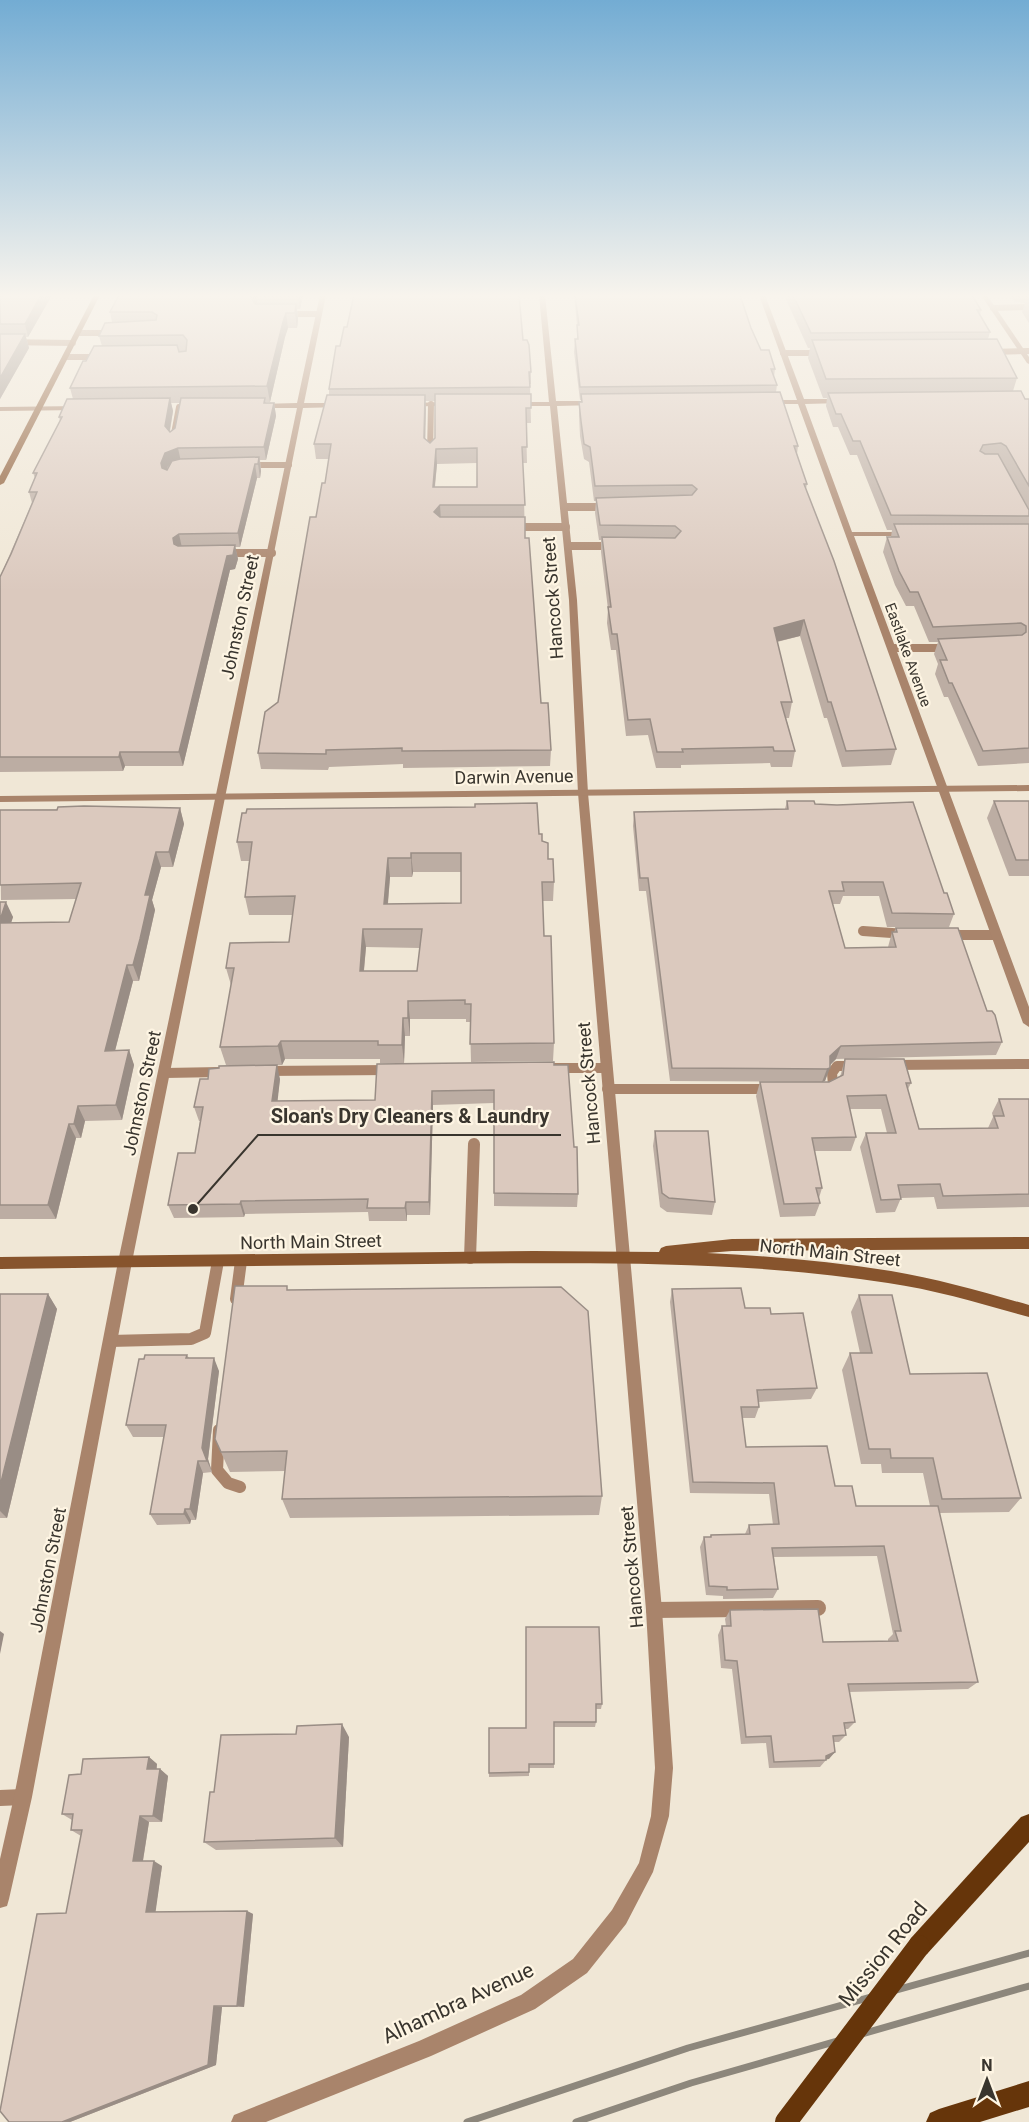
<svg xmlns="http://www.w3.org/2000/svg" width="1029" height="2122" font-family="Roboto,sans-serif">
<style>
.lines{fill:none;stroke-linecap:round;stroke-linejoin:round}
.service-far4{stroke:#a9846b;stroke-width:6}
.service-far3{stroke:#a9846b;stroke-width:8}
.service-far2{stroke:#a9846b;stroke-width:10}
.service-far1{stroke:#a9846b;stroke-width:12}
.service{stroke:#a9846b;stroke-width:16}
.minor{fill:#a9846b;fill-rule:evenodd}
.tertiary{fill:#a9846b;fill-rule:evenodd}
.secondary{fill:#87542d;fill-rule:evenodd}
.primary{fill:#66350a;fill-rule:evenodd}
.rail{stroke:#8d877c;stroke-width:7}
.primary-bridge{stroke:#66350a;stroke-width:22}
.wall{fill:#bcada3;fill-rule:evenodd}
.shaded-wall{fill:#998d85}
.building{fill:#dbc9be;stroke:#998d85;stroke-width:1.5;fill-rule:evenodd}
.labels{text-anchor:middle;stroke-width:4.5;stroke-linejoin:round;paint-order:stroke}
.far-street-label{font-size:15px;fill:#39352e;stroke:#fef5e3}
.street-label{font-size:18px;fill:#39352e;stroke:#fef5e3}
.near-street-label{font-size:21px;fill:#39352e;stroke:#fef5e3}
.leader{fill:none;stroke:#39352e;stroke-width:2}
.callout-dot{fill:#39352e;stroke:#fef5e3;stroke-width:2}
.callout-label{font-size:20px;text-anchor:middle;font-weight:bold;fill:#39352e;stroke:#fef5e3;stroke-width:4.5;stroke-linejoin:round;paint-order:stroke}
</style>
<rect width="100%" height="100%" fill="#f0e7d6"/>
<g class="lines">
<g class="service-far4">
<path d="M993,308L1029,307"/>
<path d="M286,314H319"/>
<path d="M78,333H114"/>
<path d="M0,342L73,343"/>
<path d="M990,352L1029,351"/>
<path d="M783,353H822"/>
<path d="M66,357H101"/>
<path d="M173,439L179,407"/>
<path d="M430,453L431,404"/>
<path d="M246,465H289"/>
<path d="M564,507H609"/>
</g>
<g class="service-far3">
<path d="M564,507H609"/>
<path d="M512,527H566"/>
<path d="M568,546H616"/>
<path d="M225,553H272"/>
<path d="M892,648H949"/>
</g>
<g class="service-far2">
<path d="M863,931L906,934"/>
<path d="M948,935H996"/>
<path d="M891,1065L1029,1064"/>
<path d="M555,1068H605"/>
<path d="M264,1071L389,1070"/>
<path d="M165,1073L221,1072"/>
<path d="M607,1089H772"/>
<path d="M824,1089L833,1085L832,1073L837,1066H855"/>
</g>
<g class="service-far1">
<path d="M470,1258L474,1144"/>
<path d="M236,1299L241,1261"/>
<path d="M110,1341L191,1339L205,1333L218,1261"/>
<path d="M219,1430L217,1470L228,1483L240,1487"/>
</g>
<g class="service">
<path d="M654,1610L818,1608"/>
<path d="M0,1798L23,1797"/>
</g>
<g class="minor">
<path d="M320,295H326L304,403H341L344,405L341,407L303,408L132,1262L32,1797L9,1899L7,1906L0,1908V1859L14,1797L118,1262L297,408H259L256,406L259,404L297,403Z"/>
<path d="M539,295H545L556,401H596L599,403L596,405L557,406L577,600L588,793L662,1610L673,1768L669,1816L653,1872L626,1924L587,1973L535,2009L431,2056L266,2122H231L234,2115L419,2041L521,1995L573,1959L612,1910L639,1863L651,1816L655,1768L646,1610L578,793L569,600L550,406H517L514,404L517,402H549Z"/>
<path d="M759,295H765L804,399H842L845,401L842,403L805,404L852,532H905L909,534L905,536H854L1029,1007V1027L1023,1023L798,404H769L766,402L769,400H797Z"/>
<path d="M981,295H987L1029,357V364L1027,363Z"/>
<path d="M452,402L454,403V405L409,407L406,405L409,403Z"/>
<path d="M0,407L80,406L83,408L80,410L0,411Z"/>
</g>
<path class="tertiary" d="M1029,785V791L0,802V796Z"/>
<g class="secondary">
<path d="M94,295H100L4,483L0,485V476Z"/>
<path d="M1029,1237V1249L732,1251L707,1253C769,1256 830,1261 891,1271C938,1279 983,1292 1029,1305V1317C982,1304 936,1290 888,1283C735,1259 580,1263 426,1264C284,1266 142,1267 0,1269V1257L534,1251L659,1252L661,1248L666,1246L732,1239Z"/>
</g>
<g class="primary">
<path d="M1029,1814V1842L927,1954L919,1958L911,1954L907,1946L911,1938L1021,1817Z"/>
<path d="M1029,2081V2107L980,2122H926L930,2113L939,2109Z"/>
</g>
<g class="rail">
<path d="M467,2122L688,2048L1029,1953"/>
<path d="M576,2122L691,2083L1029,1986"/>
</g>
<path class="primary-bridge" d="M786,2122L919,1946"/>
</g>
<g class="wall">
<path d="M0,295H52L28,337H26L29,348L0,399Z"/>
<path d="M119,295H303L300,309H297L298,319L297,328H288L285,337L270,402H266V403H274L276,416L266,460H260L261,471L260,478H257L240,547H235L238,559L235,569L230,570L183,766H125L123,771L0,772V577L32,503L29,492L35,478L33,473L60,421L59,417L73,399L70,388L86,361L102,346L99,336L112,322L110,312ZM171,403H180L175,428L170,432L173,411Z"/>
<path d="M349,295H519L523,340L531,372V384H530L531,423H526L527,463H523L525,538L541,703L551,750L550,766L403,768V764L329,767L328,770L261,769L258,753L278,702L316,517L325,483L329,459H316L314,444L329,395V389L340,346L347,327L353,296H349ZM425,401H435V438L430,443L425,439ZM477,463V487H435L437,464Z"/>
<path d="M574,295H740L751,328L761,350L775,369L774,377L777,385L776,392L798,446L797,454L807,484L806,489L896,749L891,765L842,767L827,718H824L800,636L777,642L792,702L789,718H786L795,751L792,767H771L770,763L681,765V768H656L648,735L626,736L616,650H611L607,623L608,609L601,552V540H599L595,513L596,501H594L589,462L584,459L580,436L579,416V402H581V400H580L574,352L575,339H577V325Z"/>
<path d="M784,295H972L981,310L980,315L990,332L988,339L1017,378L1013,391L1025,399H1029V509L1001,459L1029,510V763L978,766L948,697H944L935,674L938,664L934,654L938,642H929L914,606H906L895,585L883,552L887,537H891L892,530H887L857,455H850L838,427H833L826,406L827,398H823L808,358L810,348H808Z"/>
<path d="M1008,295H1029V323L1022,312L1025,303L1015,302Z"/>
<path d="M787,801L815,804L944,893L954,914L949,927H887L879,896H843L840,904H833L845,948L888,947L892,932H894L896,928L987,1011L1002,1042L996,1055L836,1059L830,1065L825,1081L822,1082L670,1081L646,891H639L633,826L634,812L785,809Z"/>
<path d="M994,801H1029V876H1009L987,818Z"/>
<path d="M180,808L184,824L173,867H161L152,900L155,910L145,955L139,981H133L115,1051L129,1050L134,1065L122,1120L85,1121L81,1138H76L56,1219H0V902L13,917L11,923L69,922L76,899L1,900L0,810Z"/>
<path d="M539,834L548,859L554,882L553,901H542L544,936L554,1043L553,1061L471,1062L470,1022H466V1019H410V1036H405L404,1063H380V1059H285L282,1065H226L220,1047L231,985L226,968L289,942L293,915H249L245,897L249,861H241L237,842ZM413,872H461V903L388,904L390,877H412ZM366,947L420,948L417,971H364Z"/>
<path d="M845,1059L911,1083L908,1089L919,1129L988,1128L993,1117L992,1113L999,1099H1029V1207L937,1209L934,1197L901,1198L895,1212L876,1213L860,1147L866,1133H887L881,1109H850L856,1137L851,1151H814L822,1188L819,1198L820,1203L815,1216L780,1217L756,1096L760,1082H829L840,1077Z"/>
<path d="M554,1065L578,1194L577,1207L494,1206V1103L433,1105L430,1215H407V1221H369L368,1212L245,1214L244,1217L174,1218L168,1205L195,1153L200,1121H199L194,1107L280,1079L277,1101L375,1100Z"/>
<path d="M655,1131L715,1202L712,1215L667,1212L660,1207L653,1146Z"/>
<path d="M672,1289L745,1308L771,1314L817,1388L811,1399L759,1402V1407L755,1418H742L746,1447L835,1486L856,1506H930L923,1473H882L881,1464H861L842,1370L850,1353H860L851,1312L859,1295L910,1374L1021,1498L1009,1512L939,1513L978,1682L968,1689L849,1692L855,1722L848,1729H845L846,1735L839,1742H834L835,1752L826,1760L820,1767L769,1768L766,1743L741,1744L732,1669L721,1668L718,1635L722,1626H726L725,1619L730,1610L823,1642L888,1641V1639L893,1634L877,1556L774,1557L778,1589L773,1598L723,1599V1596L706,1595L700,1547L704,1537H710L711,1535L745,1534L749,1525H773L769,1494L690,1493L670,1302Z"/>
<path d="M289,1290L602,1496L599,1515L290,1518L282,1499L285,1471L230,1472L215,1439Z"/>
<path d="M0,1294H48L57,1309L7,1518H0Z"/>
<path d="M187,1355L189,1358L219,1371L208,1459L212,1472L203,1473L196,1520H191L190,1524L157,1525L150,1514L164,1437H133L126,1425L144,1359Z"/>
<path d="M526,1627L602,1704L601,1709H596V1722L595,1727H554V1768H529V1776L489,1777V1773L526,1728Z"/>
<path d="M296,1734L349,1737L343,1847L216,1850L204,1842L214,1792Z"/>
<path d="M149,1757L157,1764V1769H160L168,1776L162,1822H149L143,1861L162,1866L155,1912L247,1911L253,1914L244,2007H222L216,2065L70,2122H9L66,1913L81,1836L71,1830L72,1820L62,1814L81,1774Z"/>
</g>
<g class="shaded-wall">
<path d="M41,295H52L28,337L25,324Z"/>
<path d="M253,295H256L258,309L251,297Z"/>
<path d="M298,295H303L300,309Z"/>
<path d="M296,304L298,319L297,328L295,313Z"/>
<path d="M286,313L288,328L285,337L270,402L267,386L283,322Z"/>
<path d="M25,334L29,348L0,399V378Z"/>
<path d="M425,395L426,409L425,453L424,438Z"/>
<path d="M170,398L173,411L168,440L165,426Z"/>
<path d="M274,403L276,416L266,460L264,447Z"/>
<path d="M178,448L181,462L168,466L164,477L161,463L165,453Z"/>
<path d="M436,449L437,464L433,502V487Z"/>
<path d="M259,457L261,471L260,478L258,464Z"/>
<path d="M255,464L257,478L240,547L238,533Z"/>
<path d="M440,505L441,521L434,512Z"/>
<path d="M179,534L182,548L177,558L173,538Z"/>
<path d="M235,545L238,559L235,569L230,570L183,766L179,752L227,556Z"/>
<path d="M804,620L800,636L771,643L774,628Z"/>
<path d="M120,752L125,766L123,771L119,757Z"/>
<path d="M180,808L184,824L173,867L169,852Z"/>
<path d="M156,852L161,867L152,900L155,910L139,981L133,965L145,895Z"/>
<path d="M411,853L413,872L412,877L411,858Z"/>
<path d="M388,858L390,877L386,923L384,904Z"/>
<path d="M6,902L13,917L6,938L0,925V920Z"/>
<path d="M363,929L366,947L362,989L360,971Z"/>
<path d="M127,965L133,981L111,1066L105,1051Z"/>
<path d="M408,1001L410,1019V1036L408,1018Z"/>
<path d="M403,1018L405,1036L404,1063L402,1045Z"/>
<path d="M281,1041L285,1059L282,1065L278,1046Z"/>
<path d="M841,1046L836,1059L826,1069L830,1056Z"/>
<path d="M129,1050L134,1065L122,1120L116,1105Z"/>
<path d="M277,1065L280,1079L276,1115L272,1101Z"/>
<path d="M830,1068L825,1081L822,1082L827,1069Z"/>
<path d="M432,1091L433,1105L430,1215L429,1202Z"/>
<path d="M78,1106L85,1121L81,1138L74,1124Z"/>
<path d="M69,1124L76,1138L56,1219L48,1205Z"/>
<path d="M241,1201L245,1214L244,1217L240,1204Z"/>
<path d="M406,1202L407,1215V1221L405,1208Z"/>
<path d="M48,1294L57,1309L7,1518L0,1511V1486Z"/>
<path d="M214,1358L219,1371L208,1459L212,1472L207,1461L202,1448Z"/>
<path d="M198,1461L203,1473L196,1520L190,1509Z"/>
<path d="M185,1509L191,1520L190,1524L184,1514Z"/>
<path d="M0,1631L4,1634L0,1654Z"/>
<path d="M342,1724L349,1737L343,1847L335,1838Z"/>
<path d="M835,1752L829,1759L824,1760L826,1756Z"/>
<path d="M149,1757L157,1764L155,1776L147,1769Z"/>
<path d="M160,1769L168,1776L162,1822L153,1816Z"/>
<path d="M140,1816L149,1822L142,1866L133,1861Z"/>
<path d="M154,1861L162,1866L155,1916L146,1912Z"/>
<path d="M247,1911L253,1914L244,2007L237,2006Z"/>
<path d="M214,2006L222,2007L216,2065L70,2122H62Z"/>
</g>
<g class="building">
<path d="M0,295H41L25,324H0Z"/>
<path d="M119,295H253L251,297L255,304H296L295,313H286L283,322L267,386L70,388L83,361H86L94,346L177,345L179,352L186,351L187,340L183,335L99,336L105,323L156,320L157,315L152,312H110Z"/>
<path d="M354,295H519L523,340H527L529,345L531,372H529L530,387L329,389L336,346H340L344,327H347Z"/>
<path d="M575,295H740L751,328L761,350H769L775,369H771L777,385L580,387L575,339H578L577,325H579Z"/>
<path d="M793,295H972L981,310H977L990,332L811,333Z"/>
<path d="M0,334H25L0,378Z"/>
<path d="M997,339L1017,378L826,379L812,340Z"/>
<path d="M1021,391L1025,399H1029V486L1006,446L1001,443L983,445L980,451L985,454H998L1029,510V516L891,515L860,441H853L841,414H836L828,393Z"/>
<path d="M780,392L798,446H794L807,484H804L834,561L896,749L846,751L831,702H828L804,620L774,628L792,702H781L795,751H774L773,747L682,749L683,752H657L650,719L628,720L617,634H612L608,607H611L602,537L675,538L681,531L675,526L600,525L596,498L692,495L697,489L692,485L595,486L590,447L584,444L581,421L579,402H582L581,394Z"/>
<path d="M435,394H531V408H526L527,447H522L525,505H440L434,512L440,517H525V538H529L541,703H548L551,750L402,751V748L326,750V754L258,753L265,712L278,702L310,517H316L322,483H325L331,444H314L327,395H425L424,438L430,443L435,438ZM477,448V487H433L436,449Z"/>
<path d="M170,398L165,426L170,432L175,428L181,398H265L264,403H274L264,447L178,448L165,453L161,463L162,468L167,470L172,461L180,459L259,457L258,464H255L238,533L179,534L173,538L174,544L178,546L235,545L233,555L227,556L179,752H120L119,757H0V577L11,554L37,492H29L37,473H33L62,417H59L67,399Z"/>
<path d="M894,524H1029V748L983,751L952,683H949L940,660H947L938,639L1022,635L1026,632V626L1021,623L933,627L918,592H910L899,571L887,537H899Z"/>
<path d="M787,801H814L815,804L837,805L913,802L944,893H947L954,914L892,913L883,882H842L844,891H829L845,948L896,947L892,932H897L896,928H958L987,1011H992L995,1015L1002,1042L841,1046L830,1056V1068L827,1069L672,1068L648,878H640L634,812L788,809Z"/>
<path d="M994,801H1029V860H1016Z"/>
<path d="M537,803L539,834H542V841L548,843V859H553L554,882H542L544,936H551L554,1043L470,1044L471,1004H465V1000L408,1001V1018H403L402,1045H378V1041H281L278,1046L220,1047L234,968H226L230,943L289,942L295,896L245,897L252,842H237L242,813H246L247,809L475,807V804ZM411,853H461V903L384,904L388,858H411ZM363,929H422L417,971H360Z"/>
<path d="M84,806L180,808L169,852H156L145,895H150L140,939L133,965H127L105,1051L129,1050L116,1105L78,1106L74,1124H69L48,1205H0V923L69,922L81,883L0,885V810H57L58,807Z"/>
<path d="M0,902H6L0,920Z"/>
<path d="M845,1059H904L911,1083H906L919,1129L998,1128L994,1116H1004L999,1099H1029V1194L943,1196L940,1184L898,1185L901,1199L881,1200L866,1133H896L886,1095L847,1096L856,1137L812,1138L822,1188H816L820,1203L784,1204L760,1082H829L843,1075Z"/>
<path d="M554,1062V1065H568L574,1147H577L578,1194L494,1193V1090L432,1091L429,1202H406L405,1208H367L368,1199L241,1201L240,1204L168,1205L178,1153H195L203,1107H194L200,1079H208L209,1069L219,1068V1066L277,1065L272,1101L375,1100L377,1064Z"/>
<path d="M655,1131H708L715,1202L669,1198L662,1193Z"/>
<path d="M235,1286H287V1290L561,1287L588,1311L602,1496L282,1499L287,1451L221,1452L215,1439Z"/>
<path d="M741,1288L745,1308H770L771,1314L803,1313L817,1388L757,1390L759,1407H741L746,1447L827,1446L835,1486H852L856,1506H938L978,1682L848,1684L855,1722L844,1723L846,1735L833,1736L835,1752L826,1756V1760L774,1762L771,1736L746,1737L737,1661L725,1660L722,1626H731L730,1610L818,1609L823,1642L898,1641L895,1631H901L884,1546L772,1548L778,1589L727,1590V1587L709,1586L704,1537H711V1535L750,1534L749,1525L779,1524L774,1483L693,1482L672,1289Z"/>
<path d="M0,1294H48L0,1486Z"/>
<path d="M859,1295H892L910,1374L987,1373L1021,1498L942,1499L933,1458H891L890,1449H869L850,1353H872Z"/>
<path d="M145,1355H187L186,1358H214L202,1448L207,1461H198L190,1509H185L184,1514H150L166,1425H126L139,1359H144Z"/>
<path d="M526,1627H599L602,1704H596V1722H554V1764H529V1772L489,1773V1728H526Z"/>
<path d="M342,1724L335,1838L204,1842L210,1792H214L221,1735L296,1734L297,1726Z"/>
<path d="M149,1757L147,1769H160L153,1816H140L133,1861H154L146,1912L247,1911L237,2006H214L208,2065L62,2122H9L0,2111L37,1914L66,1913L82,1830H71L73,1814H62L69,1775L81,1774L83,1759Z"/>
</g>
<linearGradient id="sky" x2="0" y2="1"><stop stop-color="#73acd3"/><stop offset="0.5" stop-color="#f8f4ed"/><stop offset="1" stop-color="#f8f4ed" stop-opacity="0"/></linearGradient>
<rect width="1029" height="592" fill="url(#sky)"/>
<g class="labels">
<g class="far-street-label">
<text transform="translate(908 655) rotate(70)" y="5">Eastlake Avenue</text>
</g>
<g class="street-label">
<text transform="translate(553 598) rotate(-94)" y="6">Hancock Street</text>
<text transform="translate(240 617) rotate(-78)" y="6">Johnston Street</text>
<text transform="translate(514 777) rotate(-1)" y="6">Darwin Avenue</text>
<text transform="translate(589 1083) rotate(-95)" y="6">Hancock Street</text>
<text transform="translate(142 1093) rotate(-78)" y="6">Johnston Street</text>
<text transform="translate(311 1242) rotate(-1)" y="6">North Main Street</text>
<text transform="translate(830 1253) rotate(6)" y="6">North Main Street</text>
<text transform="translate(632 1567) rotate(-95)" y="6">Hancock Street</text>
<text transform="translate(48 1570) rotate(-79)" y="6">Johnston Street</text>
</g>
<g class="near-street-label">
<text transform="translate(883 1954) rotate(-51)" y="7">Mission Road</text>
<text transform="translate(458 2003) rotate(-25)" y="7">Alhambra Avenue</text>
</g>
</g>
<path class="leader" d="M193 1209L258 1135H561"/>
<circle class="callout-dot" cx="193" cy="1209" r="6"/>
<g class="callout-label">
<text x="410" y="1123">Sloan's Dry Cleaners &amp; Laundry</text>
</g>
<g transform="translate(987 2080)" stroke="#fef5e3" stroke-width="4.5" paint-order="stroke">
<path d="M0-4.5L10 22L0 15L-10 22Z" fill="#39352e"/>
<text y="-9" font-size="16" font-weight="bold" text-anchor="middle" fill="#39352e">N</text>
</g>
</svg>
